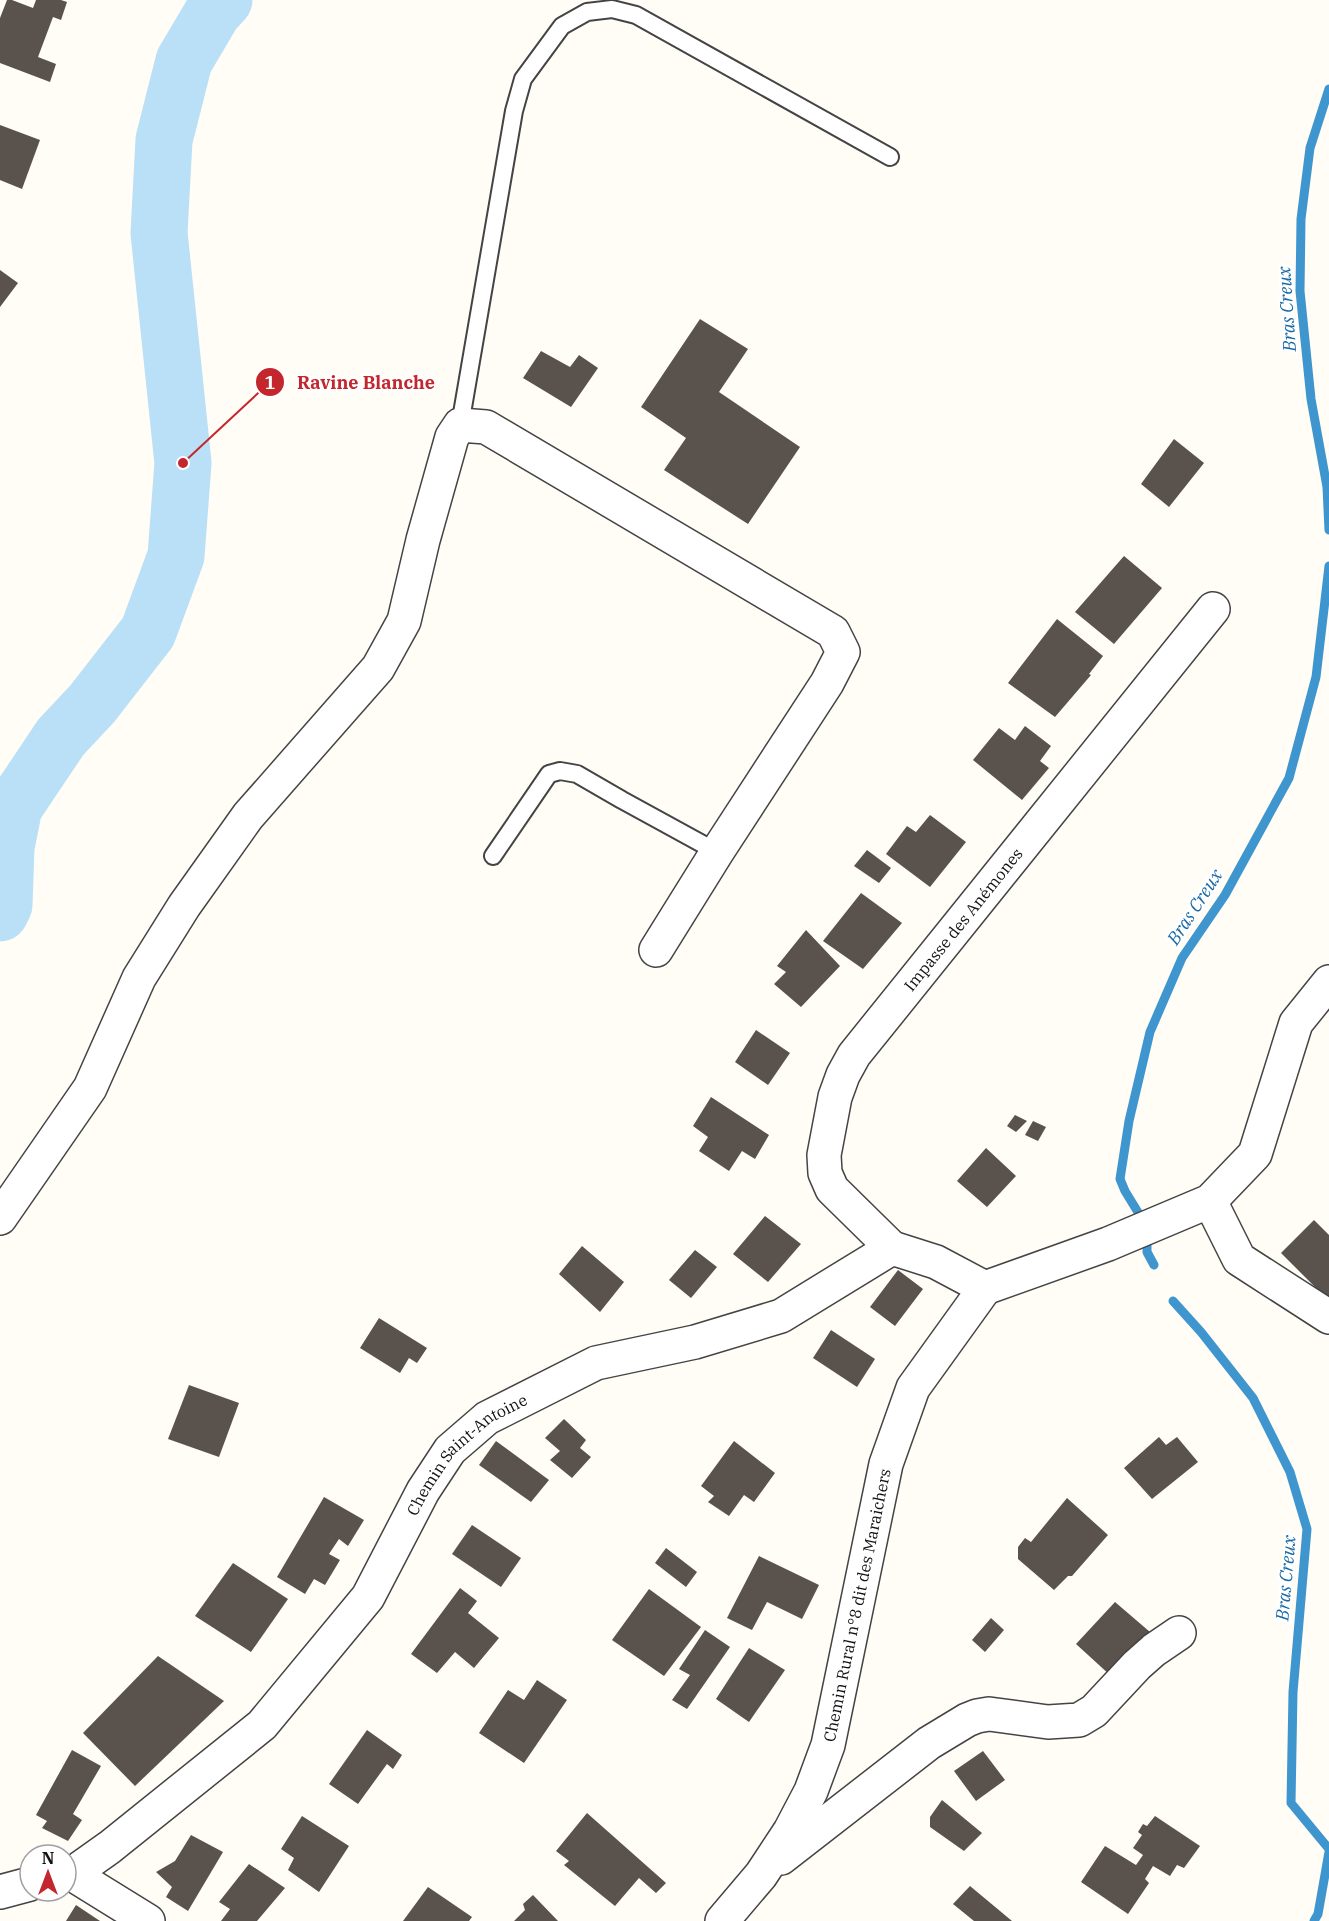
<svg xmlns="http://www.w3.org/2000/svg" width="1329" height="1921" font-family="'IBM Plex Serif',serif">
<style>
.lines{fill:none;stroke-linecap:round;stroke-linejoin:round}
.stream{stroke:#3f96cf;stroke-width:9}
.river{stroke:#b9e0f7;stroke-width:57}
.building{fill:#5a524d}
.service-casing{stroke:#444;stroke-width:20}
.minor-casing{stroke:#444;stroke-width:36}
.service{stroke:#fff;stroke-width:16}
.minor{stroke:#fff;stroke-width:33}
.labels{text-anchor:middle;stroke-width:6;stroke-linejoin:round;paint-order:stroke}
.street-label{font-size:16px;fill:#111;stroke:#fff}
.water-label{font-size:18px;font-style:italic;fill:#1768a6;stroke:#fff}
.leader{fill:none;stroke:#c4262e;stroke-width:2}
.callout-dot{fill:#c4262e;stroke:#fff;stroke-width:2}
.mark-label{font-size:18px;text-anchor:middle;font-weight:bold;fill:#fff}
.callout-label{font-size:18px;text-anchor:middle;font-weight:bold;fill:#c4262e;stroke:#fff;stroke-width:6;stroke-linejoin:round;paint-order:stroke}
</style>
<rect width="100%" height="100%" fill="#fffdf5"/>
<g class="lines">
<g class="stream">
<path d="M1329,89L1310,148L1301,219L1300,291L1311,399L1327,487L1329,530"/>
<path d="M1154,1265L1147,1252V1227L1125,1191L1120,1179L1129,1121L1150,1032L1182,958L1225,895L1289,778L1316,677L1329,566"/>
<path d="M1173,1301L1201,1332L1253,1398L1290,1472L1307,1529L1293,1692L1291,1803L1329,1849"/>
<path d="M1314,1921L1318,1914L1329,1852"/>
</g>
<path class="river" d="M0,913L4,905L6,847L14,807L61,737L92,704L148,632L176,556L183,463L159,233L164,140L184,61L213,12L224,0"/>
</g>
<g class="building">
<path d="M7,0H12L33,8L36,0H61L67,2L61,20L53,17L38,57L56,64L50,82L0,63V18Z"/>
<path d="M0,125L40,140L22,189L0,180Z"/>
<path d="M0,270L18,283L0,307Z"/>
<path d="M700,319L748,349L719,392L800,447L748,524L664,470L686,438L641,407Z"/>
<path d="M541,351L570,367L579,355L598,368L571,407L523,378Z"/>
<path d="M1174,439L1204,463L1169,507L1141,484Z"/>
<path d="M1124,556L1162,588L1114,644L1075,612Z"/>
<path d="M1057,619L1103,656L1089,674L1091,675L1055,717L1008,683Z"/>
<path d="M1025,726L1051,746L1040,761L1049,768L1022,800L973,760L999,728L1015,740Z"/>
<path d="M930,815L966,842L930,887L886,854L907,826L916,832Z"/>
<path d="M867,850L891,868L879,883L854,866Z"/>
<path d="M861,893L902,923L863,969L823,941Z"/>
<path d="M806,930L840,966L801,1007L774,984L786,972L777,966Z"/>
<path d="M756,1030L790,1053L768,1085L735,1062Z"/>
<path d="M711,1097L769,1135L755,1159L742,1151L729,1171L699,1151L708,1137L693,1126Z"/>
<path d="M1015,1115L1027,1121L1016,1132L1007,1126Z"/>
<path d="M1033,1121L1046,1127L1038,1141L1025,1135Z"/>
<path d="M986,1148L1016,1176L987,1207L957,1181Z"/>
<path d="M765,1216L801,1244L768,1282L733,1254Z"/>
<path d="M1314,1220L1329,1235V1301L1281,1253Z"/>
<path d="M582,1246L624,1282L600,1312L559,1274Z"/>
<path d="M695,1250L717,1267L691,1298L669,1280Z"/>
<path d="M898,1270L923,1289L895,1326L870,1307Z"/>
<path d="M379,1318L427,1348L417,1363L409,1358L400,1373L360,1348Z"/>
<path d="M831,1330L875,1359L857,1387L813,1358Z"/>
<path d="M189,1385L239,1403L219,1457L168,1439Z"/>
<path d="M564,1419L586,1440L580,1448L591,1457L572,1478L550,1460L560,1451L545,1438Z"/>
<path d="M1159,1437L1166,1445L1177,1437L1198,1462L1152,1499L1124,1468Z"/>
<path d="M496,1441L549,1480L531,1502L479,1465Z"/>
<path d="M734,1441L775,1473L754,1502L744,1495L729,1516L708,1502L714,1496L701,1486Z"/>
<path d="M324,1497L364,1520L348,1546L339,1539L329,1554L340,1560L325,1585L314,1579L305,1594L277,1577Z"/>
<path d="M1067,1498L1108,1535L1072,1576H1068L1054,1590L1018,1559V1547L1025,1538L1031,1542Z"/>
<path d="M472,1525L521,1558L501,1587L452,1554Z"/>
<path d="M666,1548L697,1572L686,1587L655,1563Z"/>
<path d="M759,1556L819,1585L802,1619L767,1602L752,1630L727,1618Z"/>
<path d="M233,1563L288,1599L251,1652L195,1616Z"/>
<path d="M460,1588L477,1601L468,1613L499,1638L474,1668L455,1652L437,1673L411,1654Z"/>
<path d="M649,1589L701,1627L664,1676L612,1640Z"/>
<path d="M1115,1602L1150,1632L1111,1676L1076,1644Z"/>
<path d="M991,1618L1004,1630L985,1652L972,1640Z"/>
<path d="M705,1630L730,1647L687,1709L672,1700L690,1675L679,1669Z"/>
<path d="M749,1648L785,1670L749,1722L716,1699Z"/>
<path d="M158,1656L224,1701L135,1786L83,1733Z"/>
<path d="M537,1680L567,1700L524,1763L479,1733L508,1690L524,1700Z"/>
<path d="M367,1730L402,1755L393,1769L387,1764L358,1804L329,1784Z"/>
<path d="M72,1750L101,1766L73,1814L82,1820L68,1841L42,1828L47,1821L36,1815Z"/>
<path d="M983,1751L1005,1780L976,1801L954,1771Z"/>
<path d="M942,1800L982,1833L964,1851L930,1827V1817Z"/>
<path d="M587,1813L666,1883L656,1893L639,1878L615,1906L564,1865L569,1861L556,1851Z"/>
<path d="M302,1816L349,1846L319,1892L288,1870L294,1858L281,1849Z"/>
<path d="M1155,1816L1200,1846L1184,1868L1177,1865L1170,1876L1153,1866L1145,1879L1149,1883L1128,1914L1081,1882L1105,1846L1136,1865L1143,1855L1133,1848L1142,1835L1138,1832L1143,1824L1147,1826Z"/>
<path d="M191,1835L223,1852L188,1911L166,1897L172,1887L156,1872L175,1861Z"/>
<path d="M249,1864L285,1888L257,1921H221L230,1909L219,1902Z"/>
<path d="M970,1886L1012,1921H974L953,1904Z"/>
<path d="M428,1887L472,1917L469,1921H403Z"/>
<path d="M533,1895L558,1921H514L525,1910L523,1904Z"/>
<path d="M76,1905L100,1921H66Z"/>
</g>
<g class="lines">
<g class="service-casing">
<g id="service">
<path d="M460,425L514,111L523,79L562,26L587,12L612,9L636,15L890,157"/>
<path d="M493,856L549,774L560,771L577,774L622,800L717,852"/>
</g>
</g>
<g class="minor-casing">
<g id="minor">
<path d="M1210,1201L1239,1259L1329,1317"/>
<path d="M0,1218L90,1088L139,978L184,906L248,816L378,668L404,621L423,540L452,437L460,425L486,427L833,632L843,652L827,683L717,852L656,950"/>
<path id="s1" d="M892,1248L832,1189L825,1173L824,1155L835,1097L843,1075L854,1055L1213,609"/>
<path d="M985,1288L1108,1244L1210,1201L1255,1154L1296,1023L1329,982"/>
<path d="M781,1858L929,1743L967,1720L977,1716L989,1714L1048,1722L1079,1720L1094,1711L1137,1665L1154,1650L1179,1633"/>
<path d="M72,1874L148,1921"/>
<path id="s2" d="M66,1875L72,1874L110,1847L262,1725L368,1597L423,1491L450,1450L487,1418L596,1363L695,1342L781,1316L892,1248L936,1262L985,1288"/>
<path d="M0,1892L30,1884"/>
<path id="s3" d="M722,1921L761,1875L790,1831L811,1791L828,1745L886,1464L913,1388L985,1288"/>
</g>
</g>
<use href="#service" class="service"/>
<use href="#minor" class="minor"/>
</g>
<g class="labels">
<g class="street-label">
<text dy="6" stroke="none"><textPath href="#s1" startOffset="399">Impasse des Anémones</textPath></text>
<text dy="6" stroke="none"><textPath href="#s2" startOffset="591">Chemin Saint-Antoine</textPath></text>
<text dy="6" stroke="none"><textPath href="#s3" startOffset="350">Chemin Rural n°8 dit des Maraichers</textPath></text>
</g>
<g class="water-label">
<text transform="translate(1287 309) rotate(-94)" y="6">Bras Creux</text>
<text transform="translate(1195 907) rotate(-57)" y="6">Bras Creux</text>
<text transform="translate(1286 1578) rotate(-85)" y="6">Bras Creux</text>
</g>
</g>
<path class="leader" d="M183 463L270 382"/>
<g class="callout-dot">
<circle cx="183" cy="463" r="6"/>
<circle cx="270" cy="382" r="15"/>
</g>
<g class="mark-label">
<text x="270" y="389">1</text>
</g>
<g class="callout-label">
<text x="366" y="389">Ravine Blanche</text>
</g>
<g transform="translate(48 1873)"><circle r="28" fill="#ffffff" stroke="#a0a0a0" stroke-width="1.5"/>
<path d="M0-4.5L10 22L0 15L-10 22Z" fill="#c4262e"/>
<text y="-9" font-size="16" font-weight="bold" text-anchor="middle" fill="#111111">N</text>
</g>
</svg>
